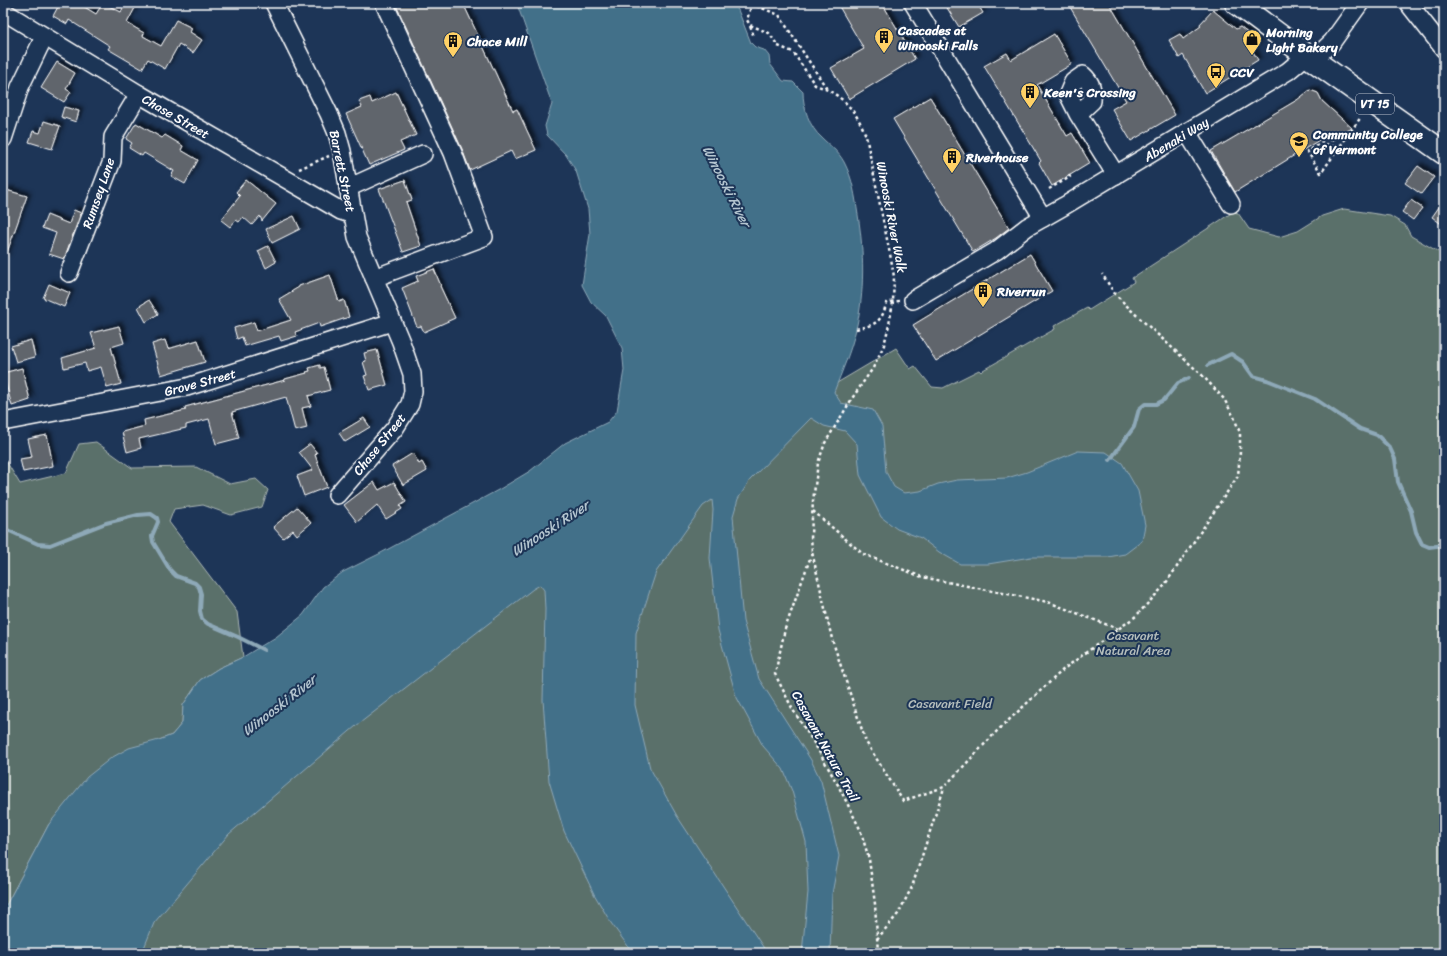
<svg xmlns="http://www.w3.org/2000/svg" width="1447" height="956" font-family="Sriracha,sans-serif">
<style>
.green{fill:#5a6f6a;stroke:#acb7b4}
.water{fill:#436f89;stroke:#8ea9b8}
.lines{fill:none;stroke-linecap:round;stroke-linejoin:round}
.stream{stroke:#8ea9b8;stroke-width:4}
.building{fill:#61656c;stroke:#fff;filter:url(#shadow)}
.minor-casing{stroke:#fff;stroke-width:20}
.major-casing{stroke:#fff;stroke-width:25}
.path{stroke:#fff;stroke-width:2.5;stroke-dasharray:3 3;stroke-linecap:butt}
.minor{stroke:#1d3557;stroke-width:17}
.major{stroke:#1d3557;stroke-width:22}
.labels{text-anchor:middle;stroke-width:4;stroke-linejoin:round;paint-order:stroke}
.shield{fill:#1d3557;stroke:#bbc2cd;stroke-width:1}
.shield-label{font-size:12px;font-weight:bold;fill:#fff}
.poi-label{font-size:13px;font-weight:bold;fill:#fff;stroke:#1d3557;text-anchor:start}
.street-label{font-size:13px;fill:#fff;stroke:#1d3557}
.park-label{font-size:13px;fill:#b5bebc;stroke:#1d3557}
.water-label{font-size:14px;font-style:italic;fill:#b4c5d0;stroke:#1d3557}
</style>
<defs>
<filter id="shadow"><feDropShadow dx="3.5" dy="-3.5" stdDeviation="2" flood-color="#0009"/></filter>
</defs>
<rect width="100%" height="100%" fill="#1d3557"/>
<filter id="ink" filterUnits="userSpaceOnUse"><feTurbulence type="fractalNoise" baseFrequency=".025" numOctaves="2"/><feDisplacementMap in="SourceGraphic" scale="8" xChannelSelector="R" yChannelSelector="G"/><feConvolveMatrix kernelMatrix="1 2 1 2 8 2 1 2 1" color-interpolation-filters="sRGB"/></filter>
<g filter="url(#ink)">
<g class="green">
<path d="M1344,209L1390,216L1405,225L1411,236L1444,255V953H108L120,911L521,570L896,348L910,369L915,366L932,387L943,388L979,370L981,372L983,370L1055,329L1054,326L1087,308L1089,310L1134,282L1132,278L1233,212L1238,213L1249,229L1279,237L1298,231L1322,216Z"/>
<path d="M96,442L132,468L196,467L230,484L256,479L268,490L262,507L231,515L203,505L174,509L169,522L237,612L243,657L219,668L200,680L183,705L182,723L172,735L159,740L49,824L3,911V456L20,484L66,473L79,444Z"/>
</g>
<path class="water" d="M515,3H733L738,10L751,43L755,47L764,50L769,56L770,64L783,81L793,82L803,92C803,107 809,127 822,138C830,146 838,151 844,162C853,179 855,196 858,215C864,252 865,292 856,329C851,351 842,371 834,392L841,403L873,410L882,426L886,472L894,487L904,493L920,491L938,484L957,480L1007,478L1027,472L1078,451L1106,452L1122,463L1138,491L1145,525L1142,541L1125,554L1108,557H1031L988,564H960L939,552L921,538L897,529L881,517L860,475L857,444L845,431L824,426L811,418L750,480L738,499L733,516L743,621L759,679L811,760L821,781L839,856L832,894L830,953H802L808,892L806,842L792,791L783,769L763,746L736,696L718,630L710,558L713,510L712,500L703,506L656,572L636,633L635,705L650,768L677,816L767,953H633L611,923L594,894L564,831L549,781L543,700L545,609L544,590L540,585L533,589L356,726L229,834L154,923L142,953H3V911L49,824L87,777L111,758L129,748L159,740L172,735L182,723L183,705L200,680L219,668L243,657L276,637L303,615L323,587L343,572L379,554L500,489L530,471L565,443L608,422L617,411L624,370L622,348L606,316L591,302L582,285L590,234L588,209L576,171L566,155L547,135L545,126L552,104L517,4Z"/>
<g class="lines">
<g class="stream">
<path d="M1208,365L1231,354L1243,362L1253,376L1267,380L1315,399L1360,429L1377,435L1390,448L1395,459L1398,482L1411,511L1416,532L1422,544L1429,547L1444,545"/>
<path d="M1110,460L1134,427L1139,409L1145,404H1156L1164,400L1178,383L1189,378"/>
<path d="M3,528L38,544L50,545L106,523L138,515L151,514L157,518L158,522L152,536L153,542L170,570L176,576L195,583L199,587L201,594L200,611L202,619L208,624L238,637L264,650"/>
</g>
</g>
<g class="building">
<path d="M60,3H78L96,14L103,3L121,12L126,3H131L136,6L127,23L144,33L143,36L161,46L176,20L192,28L190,32L202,40L193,53L179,44L165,69L148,59L142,69L108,49L110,46L69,20L67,24L53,16Z"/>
<path d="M395,3H446L448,7L456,3H463L513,111L517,109L536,150L515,159L511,151L470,170L462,149Z"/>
<path d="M837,3H882L915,59L849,99L831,68L864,49Z"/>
<path d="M944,3H977L983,13L959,27Z"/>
<path d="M1076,3H1109L1175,115L1131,141L1112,109L1126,101L1070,7Z"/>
<path d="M1213,10L1236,29L1240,27L1254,38L1258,45L1252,50L1258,60L1205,93L1183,55L1179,58L1169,40L1180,34L1183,39L1201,26L1200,24Z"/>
<path d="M1054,34L1072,64L1037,85L1067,136L1072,133L1090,163L1052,186L1039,163L1041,161L984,66L1007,53L1011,60Z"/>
<path d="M57,62L75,73L66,89L71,92L64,102L41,88Z"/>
<path d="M1310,90L1318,93L1322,101L1352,128L1331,141L1324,137L1235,192L1211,151L1297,100Z"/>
<path d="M396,92L416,135L400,142L404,150L369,165L346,114L362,107L359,101L370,97L372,103Z"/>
<path d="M930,97L1009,228L996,238L973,252L893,119Z"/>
<path d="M64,107L79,111L76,122L61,117Z"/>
<path d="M44,121L60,126L52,149L29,142L33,131L40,133Z"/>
<path d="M136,123L162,138L165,135L183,146L181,150L198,160L185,184L171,176L174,171L144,153L142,156L129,148L132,143L126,139Z"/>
<path d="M1418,166L1434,177L1421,194L1405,183Z"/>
<path d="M246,180L276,204L262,221L260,216L252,225L243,217L239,222L236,220L230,227L221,220L240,196L236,192Z"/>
<path d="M405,180L412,200L406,202L421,246L403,252L379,189Z"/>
<path d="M6,190L27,196L5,258H3V199Z"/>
<path d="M1411,200L1422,208L1413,220L1402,212Z"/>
<path d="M1444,200V226L1432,217Z"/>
<path d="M74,210L81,213L64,259L49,254L56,233L42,228L47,215L69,224Z"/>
<path d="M294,216L300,229L272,243L266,229Z"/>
<path d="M268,246L276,262L266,268L258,251Z"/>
<path d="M1030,254L1052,291L936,361L913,325Z"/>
<path d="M434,269L441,286H440L455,318L424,332L421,326L417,327L402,288L418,281L416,276Z"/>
<path d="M330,275L339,302L344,300L349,317L320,327L319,323L295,332L297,336L281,341L279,336L245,346L242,337L237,339L234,328L254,322L257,331L291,320L279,299L299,287V286Z"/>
<path d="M49,284L70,293L64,307L43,298Z"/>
<path d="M149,300L158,314L146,322L138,307Z"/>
<path d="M119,326L124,343L111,347L121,384L107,388L101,367L87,371L85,363L64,368L62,358L96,348L91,333Z"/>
<path d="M31,340L35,357L16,362L11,346Z"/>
<path d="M165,340L168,349L198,340L205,362L161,375L152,344Z"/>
<path d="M377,350L387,385L369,390L364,376L367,375L363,362L366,361L364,353Z"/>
<path d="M320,365V368L324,367L330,390L308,396L311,406L302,408L307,428L295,431L286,397L232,412L239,438L216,444L209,419L186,425V428L139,439L141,448L127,452L122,432L145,426L144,420L186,410L185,407L285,380V379L307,373L306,372L310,371L309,368Z"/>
<path d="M22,368L30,400L12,406L3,373Z"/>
<path d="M364,418L370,427L345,442L339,433Z"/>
<path d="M47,435L53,466L23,472L20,459L32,457L28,439Z"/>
<path d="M310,444L317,453L315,455L327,487L304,496L297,476L313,470L299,452Z"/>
<path d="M413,453L419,464L422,462L427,471L403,485L392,466Z"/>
<path d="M374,482L379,490L394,482L406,502L400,506L402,509L386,519L377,505L357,522L344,505Z"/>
<path d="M297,507L311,523L297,535L293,530L283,538L273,527Z"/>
</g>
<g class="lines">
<g class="minor-casing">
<g id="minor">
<path d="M274,3L329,114L337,133L342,151L357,237L401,342L412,374L413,391L410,404L395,428L337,495"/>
<path d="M913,3L1043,218"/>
<path d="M1408,3L1444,49"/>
<path d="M3,11L139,94L341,211L353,215"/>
<path d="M1313,60L1332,42L1360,3"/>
<path d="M1078,114L1092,101C1093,90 1092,83 1083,75L1073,82L1068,94L1078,114L1116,175"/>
<path d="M1187,132L1231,204"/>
<path d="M3,139L20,87L44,37"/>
<path d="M348,188L423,154"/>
<path d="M69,273L112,161L113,137L139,94"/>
<path d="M374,278L484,237L453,153L384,3"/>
<path d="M913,300L996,251L1027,227L1064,206L1288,71L1306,56"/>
<path d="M3,422L187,387L392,322"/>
</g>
</g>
<g class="major-casing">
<path id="major" d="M1236,3L1313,60L1444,153"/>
</g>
<g class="path">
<path d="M752,3L747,20L750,25L769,33L778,46L793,52L815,85C841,93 857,111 866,136L892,264L894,277L893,302L889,325L884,345L873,368L853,397L825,443L818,463L813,501L811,535L812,552L832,639L866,742L903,801L944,787L997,731L1065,668L1136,616L1164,586L1238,476L1240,452V433L1234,417L1224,399L1202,375L1133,312L1115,294L1102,274"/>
<path d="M757,6L779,15L827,89"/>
<path d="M750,26L754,37"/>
<path d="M1340,147L1330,146L1322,142L1307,151L1321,173L1361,117"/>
<path d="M299,169L329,156"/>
<path d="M1049,189L1070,177L1069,175"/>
<path d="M856,329C874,325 882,323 886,304L888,302L899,301"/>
<path d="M813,511L863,554L922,577L1048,602L1118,629"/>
<path d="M812,553L785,629L775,674L793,710L814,743L838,785L860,829L869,859L875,904L878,953"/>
<path d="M877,939L898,914L912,887L944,788"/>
</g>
<use href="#minor" class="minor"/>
<use href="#major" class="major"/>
</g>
</g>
<defs>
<g id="building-pin" transform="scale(1)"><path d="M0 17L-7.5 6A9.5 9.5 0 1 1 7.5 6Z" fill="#ffd166" stroke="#1d3557"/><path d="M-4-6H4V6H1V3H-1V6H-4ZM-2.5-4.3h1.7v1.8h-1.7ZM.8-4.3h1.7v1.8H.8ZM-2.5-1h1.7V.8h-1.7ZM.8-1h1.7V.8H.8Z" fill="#111"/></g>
<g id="shop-pin" transform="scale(1)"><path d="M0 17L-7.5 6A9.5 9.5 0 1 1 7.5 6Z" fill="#ffd166" stroke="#1d3557"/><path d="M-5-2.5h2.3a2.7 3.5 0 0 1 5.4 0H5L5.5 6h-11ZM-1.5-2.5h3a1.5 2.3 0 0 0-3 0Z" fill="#111"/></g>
<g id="bus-pin" transform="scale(1)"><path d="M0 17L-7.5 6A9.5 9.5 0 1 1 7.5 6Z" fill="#ffd166" stroke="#1d3557"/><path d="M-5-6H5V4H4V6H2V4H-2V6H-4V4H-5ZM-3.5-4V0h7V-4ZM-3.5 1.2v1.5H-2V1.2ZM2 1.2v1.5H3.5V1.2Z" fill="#111"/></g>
<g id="university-pin" transform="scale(1)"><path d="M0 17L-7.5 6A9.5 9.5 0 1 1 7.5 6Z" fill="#ffd166" stroke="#1d3557"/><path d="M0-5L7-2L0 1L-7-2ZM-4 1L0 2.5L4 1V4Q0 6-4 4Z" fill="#111"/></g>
</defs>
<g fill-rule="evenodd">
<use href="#building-pin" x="884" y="37"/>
<use href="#shop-pin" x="1252" y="39"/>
<use href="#building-pin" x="453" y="41"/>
<use href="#bus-pin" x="1216" y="72"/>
<use href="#building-pin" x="1030" y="92"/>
<use href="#university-pin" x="1299" y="141"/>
<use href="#building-pin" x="952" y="157"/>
<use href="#building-pin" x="983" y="291"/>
</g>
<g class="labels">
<rect class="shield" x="1356" y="94" width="38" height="20" rx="3"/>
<g class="shield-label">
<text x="1375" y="108">VT 15</text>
</g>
<g class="poi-label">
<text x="898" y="35">Cascades at<tspan x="898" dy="15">Winooski Falls</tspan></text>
<text x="1266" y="37">Morning<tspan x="1266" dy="15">Light Bakery</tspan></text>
<text x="467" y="46">Chace Mill</text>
<text x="1230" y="77">CCV</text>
<text x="1044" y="97">Keen's Crossing</text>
<text x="1313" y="139">Community College<tspan x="1313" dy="15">of Vermont</tspan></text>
<text x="966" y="162">Riverhouse</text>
<text x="997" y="296">Riverrun</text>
</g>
<g class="street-label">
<text transform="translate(176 116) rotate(30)" y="5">Chase Street</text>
<text transform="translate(1176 139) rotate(-31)" y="5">Abenaki Way</text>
<text transform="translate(343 171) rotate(78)" y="5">Barrett Street</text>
<text transform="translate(98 193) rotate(-71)" y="5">Rumsey Lane</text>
<text transform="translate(892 217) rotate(79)" y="5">Winooski River Walk</text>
<text transform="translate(200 382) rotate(-15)" y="5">Grove Street</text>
<text transform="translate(379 444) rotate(-51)" y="5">Chase Street</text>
<text transform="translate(826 746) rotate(61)" y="5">Casavant Nature Trail</text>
</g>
<g class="park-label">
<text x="1133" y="640">Casavant<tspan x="1133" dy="15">Natural Area</tspan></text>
<text x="950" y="708">Casavant Field</text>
</g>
<g class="water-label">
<text transform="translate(727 186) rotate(63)" y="5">Winooski River</text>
<text transform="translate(550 528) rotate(-33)" y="5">Winooski River</text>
<text transform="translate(279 705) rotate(-38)" y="5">Winooski River</text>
</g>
</g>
<rect width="1447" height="956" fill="none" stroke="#1d3557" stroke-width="16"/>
<rect x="8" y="8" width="1431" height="940" fill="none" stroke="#fff" stroke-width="1.5" filter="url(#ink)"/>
</svg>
